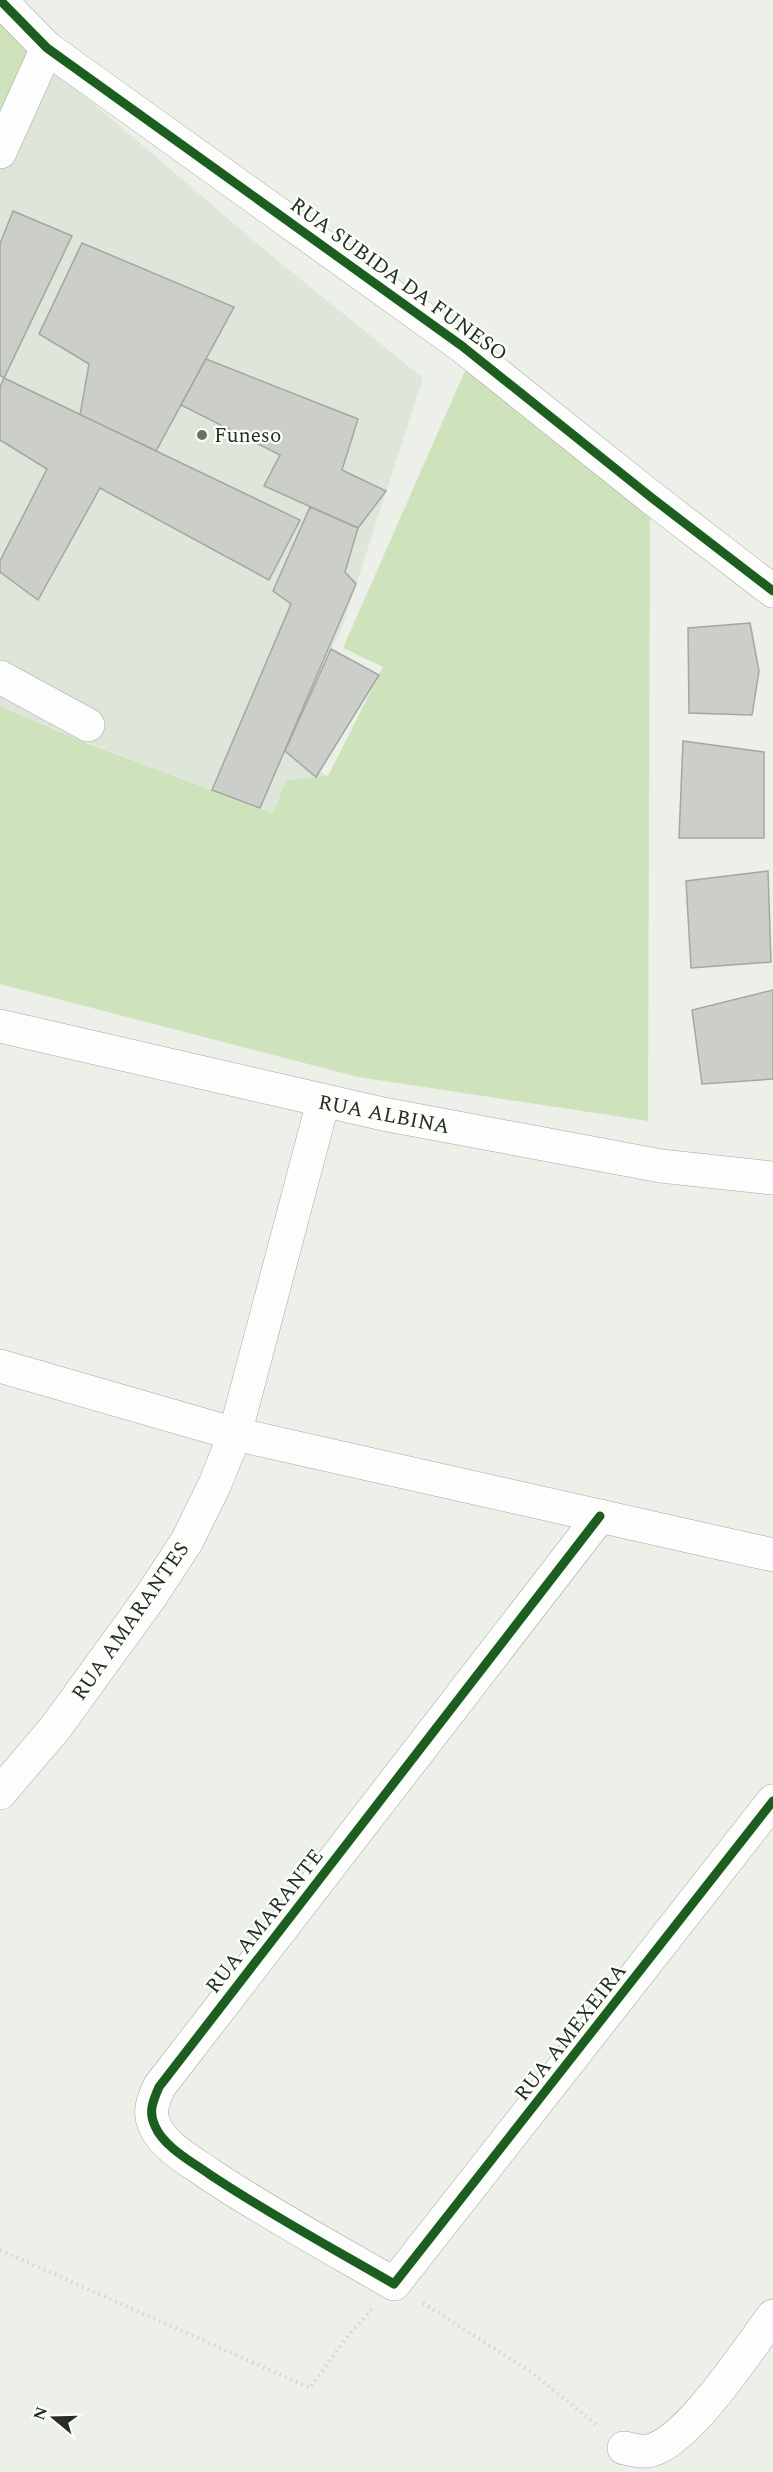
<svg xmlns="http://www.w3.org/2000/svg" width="773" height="2472" font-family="Spectral,serif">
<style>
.built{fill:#dee6d9}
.green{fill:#cee3bb}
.building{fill:#cccec9;stroke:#a3a6a1;stroke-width:1.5}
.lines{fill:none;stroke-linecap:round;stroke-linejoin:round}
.minor-casing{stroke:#a4a7a3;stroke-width:34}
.path{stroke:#d3d5d3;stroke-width:4;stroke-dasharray:1.5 4.5;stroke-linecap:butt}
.minor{stroke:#fcfdfc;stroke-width:33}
.cycleway-casing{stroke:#fafff7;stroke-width:13}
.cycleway{stroke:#1b5e20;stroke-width:9}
.poi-dot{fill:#6d706a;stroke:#fafff7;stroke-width:2}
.labels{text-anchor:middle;stroke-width:4.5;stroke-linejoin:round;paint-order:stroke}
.street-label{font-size:21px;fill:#282b26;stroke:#fafff7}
.poi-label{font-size:21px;fill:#282b26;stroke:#fafff7;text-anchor:start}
</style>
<rect width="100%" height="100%" fill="#ecf0e9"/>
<path class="built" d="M31,50L267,252L423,378L344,622L285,750L328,776L273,813L106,750L0,706V123Z"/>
<g class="green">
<path d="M0,1L37,33L0,131Z"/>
<path d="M468,364L650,500L648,1121L358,1077L0,984V706L89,744L273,813L286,781L328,776L383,667L343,648Z"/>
</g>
<g class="building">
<path d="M13,211L72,236L4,378L0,375V244Z"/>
<path d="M82,243L234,307L156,451L80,415L89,364L39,334Z"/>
<path d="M206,359L358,419L342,470L386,491L358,528L264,486L280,455L181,405Z"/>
<path d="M4,378L300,520L269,580L100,488L38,600L0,572V561L47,469L0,440V387Z"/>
<path d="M310,507L358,528L345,572L356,584L260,808L212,790L291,604L273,591Z"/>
<path d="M750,623L759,671L752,715L689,713L688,628Z"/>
<path d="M331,649L379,675L316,777L285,751Z"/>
<path d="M683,741L764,752V838H679Z"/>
<path d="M768,871L771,962L691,968L686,881Z"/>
<path d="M773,990V1079L702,1084L692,1010Z"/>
</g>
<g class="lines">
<g class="minor-casing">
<g id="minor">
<path d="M0,0L47,48L462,346L652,498L773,591"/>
<path d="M0,152L47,48"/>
<path d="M0,677L88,725"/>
<path d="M0,1026L383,1114L661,1166L773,1178"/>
<path d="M0,1366L235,1434L773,1555"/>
<path d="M600,1516L159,2087C153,2101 148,2112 155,2126C163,2146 192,2162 209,2174C269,2214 332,2248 394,2284L773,1801"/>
<path d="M0,1793L56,1727L151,1596L187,1541L215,1484L235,1434L323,1102"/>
<path d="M624,2448C631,2449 640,2452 647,2451C686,2446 748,2349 773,2316"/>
</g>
</g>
<g class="path">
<path d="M0,2250L310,2388L348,2336L372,2309"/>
<path d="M423,2303L531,2372L598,2426"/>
</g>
<use href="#minor" class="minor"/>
<g class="cycleway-casing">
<g id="cycleway">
<path d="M0,0L47,48L462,346L652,498L773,591"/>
<path d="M600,1516L159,2087C153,2101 148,2112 155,2126C163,2146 192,2162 209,2174C269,2214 332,2248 394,2284L773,1801"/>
</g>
</g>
<use href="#cycleway" class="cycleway"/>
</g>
<circle class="poi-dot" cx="202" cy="435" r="6"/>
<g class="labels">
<g class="street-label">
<text transform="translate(399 279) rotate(36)" y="7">RUA SUBIDA DA FUNESO</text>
<text transform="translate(384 1114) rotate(11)" y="7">RUA ALBINA</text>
<text transform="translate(130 1621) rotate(-55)" y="7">RUA AMARANTES</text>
<text transform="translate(264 1921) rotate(-52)" y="7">RUA AMARANTE</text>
<text transform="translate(570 2032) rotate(-52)" y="7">RUA AMEXEIRA</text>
</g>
<g class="poi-label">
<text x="214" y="442">Funeso</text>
</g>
</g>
<g transform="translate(54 2418) rotate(289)" stroke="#fafff7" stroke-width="4.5" paint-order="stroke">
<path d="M0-4.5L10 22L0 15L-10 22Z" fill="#282b26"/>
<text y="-9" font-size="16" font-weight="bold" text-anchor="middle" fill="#282b26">N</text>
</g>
</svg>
